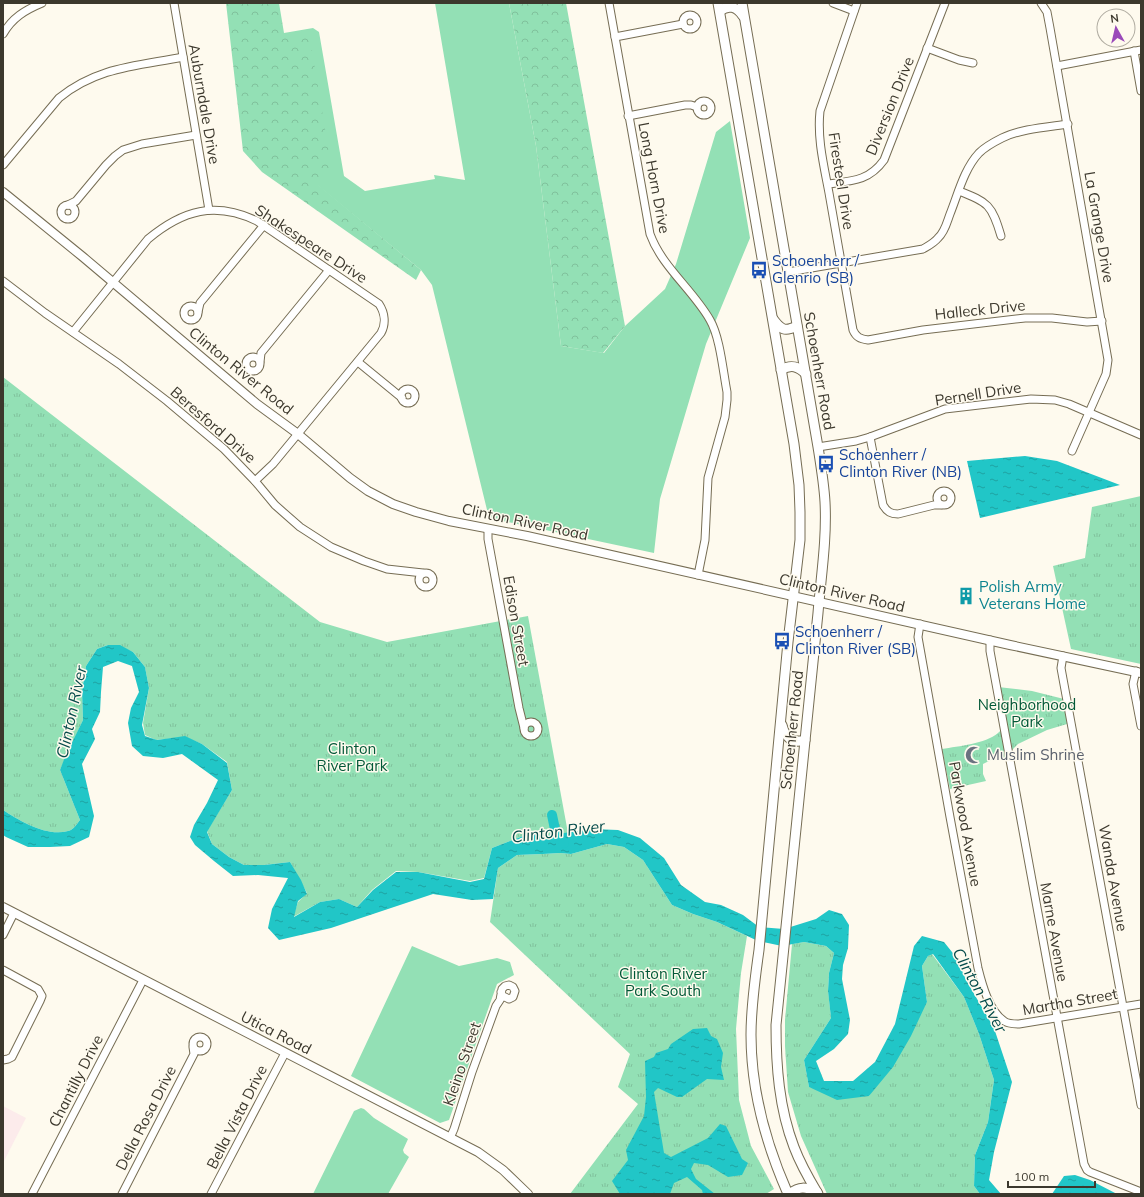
<svg xmlns="http://www.w3.org/2000/svg" width="1144" height="1197" font-family="Mulish,sans-serif">
<style>
.education{fill:#fcebeb}
.green{fill:#93e0b5}
.forest{fill:url(#forest-crowns)}
.park{fill:url(#park-tufts)}
.water{fill:url(#water-ripples)}
.lines{fill:none;stroke-linecap:round;stroke-linejoin:round}
.river{stroke:#21c6c7;stroke-width:10}
.minor-casing{stroke:#766d54;stroke-width:9}
.tertiary-casing{stroke:#766d54;stroke-width:10}
.secondary-casing{stroke:#766d54;stroke-width:11}
.minor{stroke:#fff;stroke-width:7}
.tertiary{stroke:#fff;stroke-width:8}
.secondary{stroke:#fff;stroke-width:9}
.labels{text-anchor:middle;stroke-width:3;stroke-linejoin:round;paint-order:stroke}
.street-label{font-size:15px;fill:#3c382d;stroke:#fefaee}
.transit-label{font-size:15px;fill:#164399;stroke:#fefaee;text-anchor:start}
.culture-label{font-size:15px;fill:#0d838f;stroke:#fefaee;text-anchor:start}
.park-label{font-size:15px;fill:#025837;stroke:#fefaee}
.worship-label{font-size:15px;fill:#5b616d;stroke:#fefaee;text-anchor:start}
.water-label{font-size:16px;font-style:italic;fill:#064b4b;stroke:#fefaee}
</style>
<defs>
<pattern id="forest-crowns" width="20" height="18" patternUnits="userSpaceOnUse"><rect width="20" height="18" fill="#93e0b5"/><path d="M2 6a3 3 0 1 1 6 0M12 15a3 3 0 1 1 6 0" fill="none" stroke="#80c19c"/></pattern>
<pattern id="park-tufts" width="24" height="20" patternUnits="userSpaceOnUse"><rect width="24" height="20" fill="#93e0b5"/><path d="M3 7l-1-3M5 7V3M7 7l1-3M15 17l-1-3M17 17v-4M19 17l1-3" fill="none" stroke="#80c19c"/></pattern>
<pattern id="water-ripples" width="26" height="14" patternUnits="userSpaceOnUse"><rect width="26" height="14" fill="#21c6c7"/><path d="M2 4q2-2 4 0t4 0M15 11q2-2 4 0t4 0" fill="none" stroke="#1ea2a2"/></pattern>
</defs>
<rect width="100%" height="100%" fill="#fefaee"/>
<path class="education" d="M3,1106L26,1118L3,1163Z"/>
<g class="green">
<path d="M435,3H509L536,146L561,346L604,353L625,326L665,289L676,264L716,132L730,121L750,238L706,344L660,499L654,553L489,518L432,285L421,270L316,184L284,33L313,28L319,32L344,176L365,191L435,179L434,175L465,180Z"/>
<path d="M412,946L459,966L497,958L510,962L514,975L497,984L449,1120L440,1123L351,1076Z"/>
<path d="M361,1108L364,1109L374,1118L408,1139L403,1150L404,1153L409,1157L388,1194H313L354,1111Z"/>
</g>
<g class="forest">
<path d="M226,3H279L284,33L310,38L332,171L317,184L421,270L416,280L262,172L243,151Z"/>
<path d="M509,3H566L625,326L603,353L561,346L536,146Z"/>
</g>
<g class="park">
<path d="M3,377L320,622L387,642L528,616L568,833L543,836L531,833L492,848L484,878L470,881L418,872L396,871L372,890L357,907L339,899L320,902L293,917L298,902L307,893L290,862L264,865H244L229,857L212,844L207,831L232,790L227,762L202,744L185,737L156,740L145,735L143,723L149,688L145,667L133,652L120,646L108,645L97,649L86,666L82,690L83,720L60,770L80,820C77,824 73,830 68,831C47,837 20,821 3,810Z"/>
<path d="M1141,496V664L1071,649L1053,566L1085,558L1092,507Z"/>
<path d="M998,687L1032,691L1064,699L1067,724L1047,730L1018,744L1004,758L991,760L983,764V774L986,781L950,789L942,749C959,746 985,744 998,733C1002,730 1004,726 1006,723Z"/>
<path d="M607,844L624,847L643,860L672,905L693,914L717,922L747,936L741,973L736,1029L739,1100L751,1146L774,1189L766,1194H570L638,1104L618,1087L630,1054L490,922L498,868L517,855L543,854L560,853L571,854Z"/>
<path d="M804,942L826,946L834,953L829,973L828,990L831,1018L804,1060L809,1087L869,1096L927,1002L922,966L928,956L932,954L964,997L979,1034L994,1080L988,1122L975,1155L974,1186L980,1194H827L801,1136L788,1092L785,1046V1020L792,944Z"/>
</g>
<g class="water">
<path d="M1025,456L1057,461L1120,485L980,518L967,461Z"/>
<path d="M108,645H120L133,652L145,667L149,688L142,725L145,736L157,740L185,736L202,744L227,763L232,790L207,832L212,844L229,857L244,865H264L290,862L301,880L307,894L298,901L294,917L320,902L339,899L357,907L373,890L396,872H418L470,882L484,879L492,848L531,833L543,836L592,829L618,830L640,838L664,858L681,885L705,902L721,905L743,915L759,927L784,929L816,919L829,910L842,914L849,925L848,948L843,965L842,979L850,1020L848,1034L834,1049L816,1061L824,1081H853L875,1062L895,1024L914,946L922,936L944,942L956,957L966,980L994,1028L1012,1082L994,1152L989,1180L1001,1194H980L974,1186L975,1155L988,1122L994,1080L979,1034L964,997L933,954L928,956L922,966L927,1002L911,1036L893,1067L869,1096L837,1100L809,1087L804,1060L831,1018L828,991L829,973L834,953L826,946L804,942L782,946L758,941L717,922L693,914L672,905L643,860L624,847L607,844L571,854L560,853L543,854L517,855L498,868L493,899L472,900L433,894L331,928L279,940L268,928L272,909L288,878L258,875L233,876L214,861L195,845L190,837L194,825L207,803L218,780L182,754L163,758L143,756L132,746L128,723L131,708L139,692L132,666L118,661L103,667L101,692L100,712L92,729L95,739L82,764L94,816L89,837L70,846L50,847H28L6,837L3,835V810C20,821 47,837 68,831C73,830 77,824 80,820L60,770L65,757L83,720L82,691L86,666L97,649Z"/>
<path d="M707,1028L711,1036L717,1039L723,1053L721,1067L724,1080L707,1079L682,1097H677L658,1088L654,1092L664,1153L671,1157L708,1138L720,1124L726,1126L742,1159L748,1163L742,1175L728,1177L708,1165L694,1163L691,1169L696,1179L715,1194H703L702,1190L687,1177L674,1183L670,1194H620L612,1181L628,1160L626,1150L644,1116L646,1097L645,1061L654,1057L656,1053L668,1049L671,1044L693,1029Z"/>
<path d="M1075,1175L1090,1180L1117,1194H1052L1064,1176Z"/>
</g>
<g class="lines">
<path class="river" d="M552,815L556,834L564,843"/>
<g class="minor-casing">
<g id="minor">
<path d="M174,3L209,210"/>
<path d="M609,3L650,234C662,267 693,290 710,320C720,337 723,371 727,392V400L725,417L708,478L705,540L698,575"/>
<path d="M833,3L854,11"/>
<path d="M857,3L820,111C817,139 824,166 829,193C837,239 845,284 853,330C856,337 860,339 868,340L923,330L1025,318H1052L1087,322L1102,321"/>
<path d="M1041,3L1047,12L1050,28L1108,360L1106,374L1072,451"/>
<circle cx="690" cy="22" r="7"/>
<path d="M3,34C12,18 25,10 42,3"/>
<path d="M615,37L683,24"/>
<path d="M927,48L959,60L973,63"/>
<path d="M1134,51L1141,91"/>
<path d="M1057,66L1141,50"/>
<circle cx="704" cy="108" r="7"/>
<path d="M628,116L685,105H691L697,107"/>
<path d="M3,165L59,98C97,67 137,66 183,57"/>
<path d="M828,184C852,181 869,181 884,160L945,3"/>
<path d="M959,191C988,202 992,205 1001,236"/>
<path d="M68,205L76,201L106,165L115,156L123,150L142,144L196,135"/>
<circle cx="68" cy="212" r="7"/>
<path d="M788,272L923,249C928,246 934,243 938,238C945,232 947,222 950,214C958,194 964,169 979,153C985,147 994,142 1002,138C1020,129 1048,127 1068,124"/>
<path d="M3,281L45,313L119,364L167,401L224,449L255,481L275,505L300,527L331,547L364,561L387,569L423,573"/>
<circle cx="191" cy="313" r="7"/>
<path d="M198,312L200,303L264,225"/>
<path d="M73,332L148,239C183,210 215,201 257,221L379,304C385,313 386,324 381,333L273,464L255,481"/>
<circle cx="253" cy="364" r="7"/>
<path d="M260,362L261,353L329,270"/>
<path d="M358,362L402,398"/>
<circle cx="408" cy="396" r="7"/>
<path d="M870,437L883,505C887,512 891,514 898,514L934,505H941"/>
<path d="M818,447L856,441L870,437L945,409L1031,399L1055,400L1069,404L1141,435"/>
<circle cx="944" cy="498" r="7"/>
<path d="M488,529V539L519,708L524,728"/>
<circle cx="426" cy="580" r="7"/>
<path d="M920,624L918,637L950,817L978,968C982,984 989,1011 1004,1021C1008,1024 1014,1024 1019,1024L1141,1004"/>
<path d="M990,640V651L1084,1164L1087,1170L1090,1172L1141,1192"/>
<path d="M1063,656L1061,668L1141,1105"/>
<path d="M1136,671L1133,684L1141,726"/>
<circle cx="531" cy="729" r="7"/>
<path d="M3,935L14,913"/>
<path d="M3,970L38,989L42,996L40,1001L12,1057L8,1059L3,1060"/>
<circle cx="200" cy="1044" r="7"/>
<path d="M450,1138L454,1129L472,1072L496,1006L500,1000L502,989L505,986L509,985L513,987L515,991L513,997L509,999L503,996L501,992"/>
<path d="M32,1194L143,980"/>
<path d="M122,1194L194,1054L193,1047"/>
<path d="M211,1194L285,1053"/>
</g>
</g>
<g class="tertiary-casing">
<g id="tertiary">
<path d="M3,192L83,257L257,404L298,434L350,478L368,491L393,504L416,512L449,521L527,536L1010,645L1141,673"/>
<path d="M3,907L478,1152L503,1170L528,1194"/>
</g>
</g>
<g class="secondary-casing">
<g id="secondary">
<path d="M718,3L794,444L799,485L800,512V540L788,642L759,950C755,978 751,1006 751,1035C751,1090 766,1144 788,1194"/>
<path d="M742,3L818,447C821,466 824,484 825,502C827,539 821,576 818,613L776,1025C776,1066 779,1108 794,1147C800,1163 809,1179 818,1194"/>
<path d="M720,11C729,4 737,7 743,16"/>
<path d="M773,319C781,330 785,332 797,326"/>
<path d="M781,370C791,364 798,366 806,374"/>
<path d="M782,725C785,737 792,744 805,740"/>
<path d="M789,1194C800,1186 805,1187 817,1192"/>
</g>
</g>
<use href="#minor" class="minor"/>
<use href="#tertiary" class="tertiary"/>
<use href="#secondary" class="secondary"/>
</g>
<defs>
<g id="bus-bare" transform="scale(1.38)"><path d="M-5-6H5V4H4V6H2V4H-2V6H-4V4H-5ZM-3.5-4V0h7V-4ZM-3.5 1.2v1.5H-2V1.2ZM2 1.2v1.5H3.5V1.2Z" fill="#1a4fb4" stroke="#fefaee" stroke-width="2.5" paint-order="stroke"/></g>
<g id="building-bare" transform="scale(1.38)"><path d="M-4-6H4V6H1V3H-1V6H-4ZM-2.5-4.3h1.7v1.8h-1.7ZM.8-4.3h1.7v1.8H.8ZM-2.5-1h1.7V.8h-1.7ZM.8-1h1.7V.8H.8Z" fill="#0f9aa8" stroke="#fefaee" stroke-width="2.5" paint-order="stroke"/></g>
<g id="mosque-bare" transform="scale(1.38)"><path d="M3.5-4.9A6 6 0 1 0 3.5 4.9A5 5 0 1 1 3.5-4.9Z" fill="#6b7280" stroke="#fefaee" stroke-width="2.5" paint-order="stroke"/></g>
</defs>
<g fill-rule="evenodd">
<use href="#bus-bare" x="759" y="270"/>
<use href="#bus-bare" x="826" y="464"/>
<use href="#building-bare" x="966" y="596"/>
<use href="#bus-bare" x="782" y="641"/>
<use href="#mosque-bare" x="974" y="755"/>
</g>
<g class="labels">
<g class="street-label">
<text transform="translate(204 104) rotate(80)" y="5">Auburndale Drive</text>
<text transform="translate(890 106) rotate(-68)" y="5">Diversion Drive</text>
<text transform="translate(654 178) rotate(79)" y="5">Long Horn Drive</text>
<text transform="translate(841 181) rotate(81)" y="5">Firesteel Drive</text>
<text transform="translate(1099 227) rotate(80)" y="5">La Grange Drive</text>
<text transform="translate(311 244) rotate(33)" y="5">Shakespeare Drive</text>
<text transform="translate(980 310) rotate(-6)" y="5">Halleck Drive</text>
<text transform="translate(241 371) rotate(39)" y="5">Clinton River Road</text>
<text transform="translate(819 371) rotate(80)" y="5">Schoenherr Road</text>
<text transform="translate(978 394) rotate(-9)" y="5">Pernell Drive</text>
<text transform="translate(213 425) rotate(41)" y="5">Beresford Drive</text>
<text transform="translate(525 522) rotate(12)" y="5">Clinton River Road</text>
<text transform="translate(842 593) rotate(13)" y="5">Clinton River Road</text>
<text transform="translate(516 621) rotate(80)" y="5">Edison Street</text>
<text transform="translate(792 730) rotate(-84)" y="5">Schoenherr Road</text>
<text transform="translate(965 824) rotate(80)" y="5">Parkwood Avenue</text>
<text transform="translate(1113 878) rotate(80)" y="5">Wanda Avenue</text>
<text transform="translate(1054 932) rotate(80)" y="5">Marne Avenue</text>
<text transform="translate(1070 1002) rotate(-10)" y="5">Martha Street</text>
<text transform="translate(276 1033) rotate(27)" y="5">Utica Road</text>
<text transform="translate(462 1064) rotate(-71)" y="5">Kleino Street</text>
<text transform="translate(76 1081) rotate(-63)" y="5">Chantilly Drive</text>
<text transform="translate(237 1117) rotate(-63)" y="5">Bella Vista Drive</text>
<text transform="translate(146 1118) rotate(-63)" y="5">Della Rosa Drive</text>
</g>
<g class="transit-label">
<text x="772" y="266">Schoenherr /<tspan x="772" dy="17">Glenrio (SB)</tspan></text>
<text x="839" y="460">Schoenherr /<tspan x="839" dy="17">Clinton River (NB)</tspan></text>
<text x="795" y="637">Schoenherr /<tspan x="795" dy="17">Clinton River (SB)</tspan></text>
</g>
<g class="culture-label">
<text x="979" y="592">Polish Army<tspan x="979" dy="17">Veterans Home</tspan></text>
</g>
<g class="park-label">
<text x="1027" y="710">Neighborhood<tspan x="1027" dy="17">Park</tspan></text>
<text x="352" y="754">Clinton<tspan x="352" dy="17">River Park</tspan></text>
<text x="663" y="979">Clinton River<tspan x="663" dy="17">Park South</tspan></text>
</g>
<g class="worship-label">
<text x="987" y="760">Muslim Shrine</text>
</g>
<g class="water-label">
<text transform="translate(71 712) rotate(-78)" y="6">Clinton River</text>
<text transform="translate(558 831) rotate(-7)" y="6">Clinton River</text>
<text transform="translate(980 990) rotate(61)" y="6">Clinton River</text>
</g>
</g>
<rect width="1144" height="1197" fill="none" stroke="#3c382d" stroke-width="8"/>
<g transform="translate(1116 28) rotate(352)"><circle r="19" fill="#fefaee" stroke="#b0aca1"/>
<path d="M0-3L7 15L0 10L-7 15Z" fill="#9a49b9"/>
<text y="-6" font-size="11" font-weight="bold" text-anchor="middle" fill="#3c382d">N</text>
</g>
<path d="M1008 1181v6h87v-6" fill="none" stroke="#3c382d" stroke-width="2"/>
<text x="1014" y="1181" font-size="12" fill="#3c382d" stroke="#fefaee" stroke-width="3" paint-order="stroke">100 m</text>
</svg>
